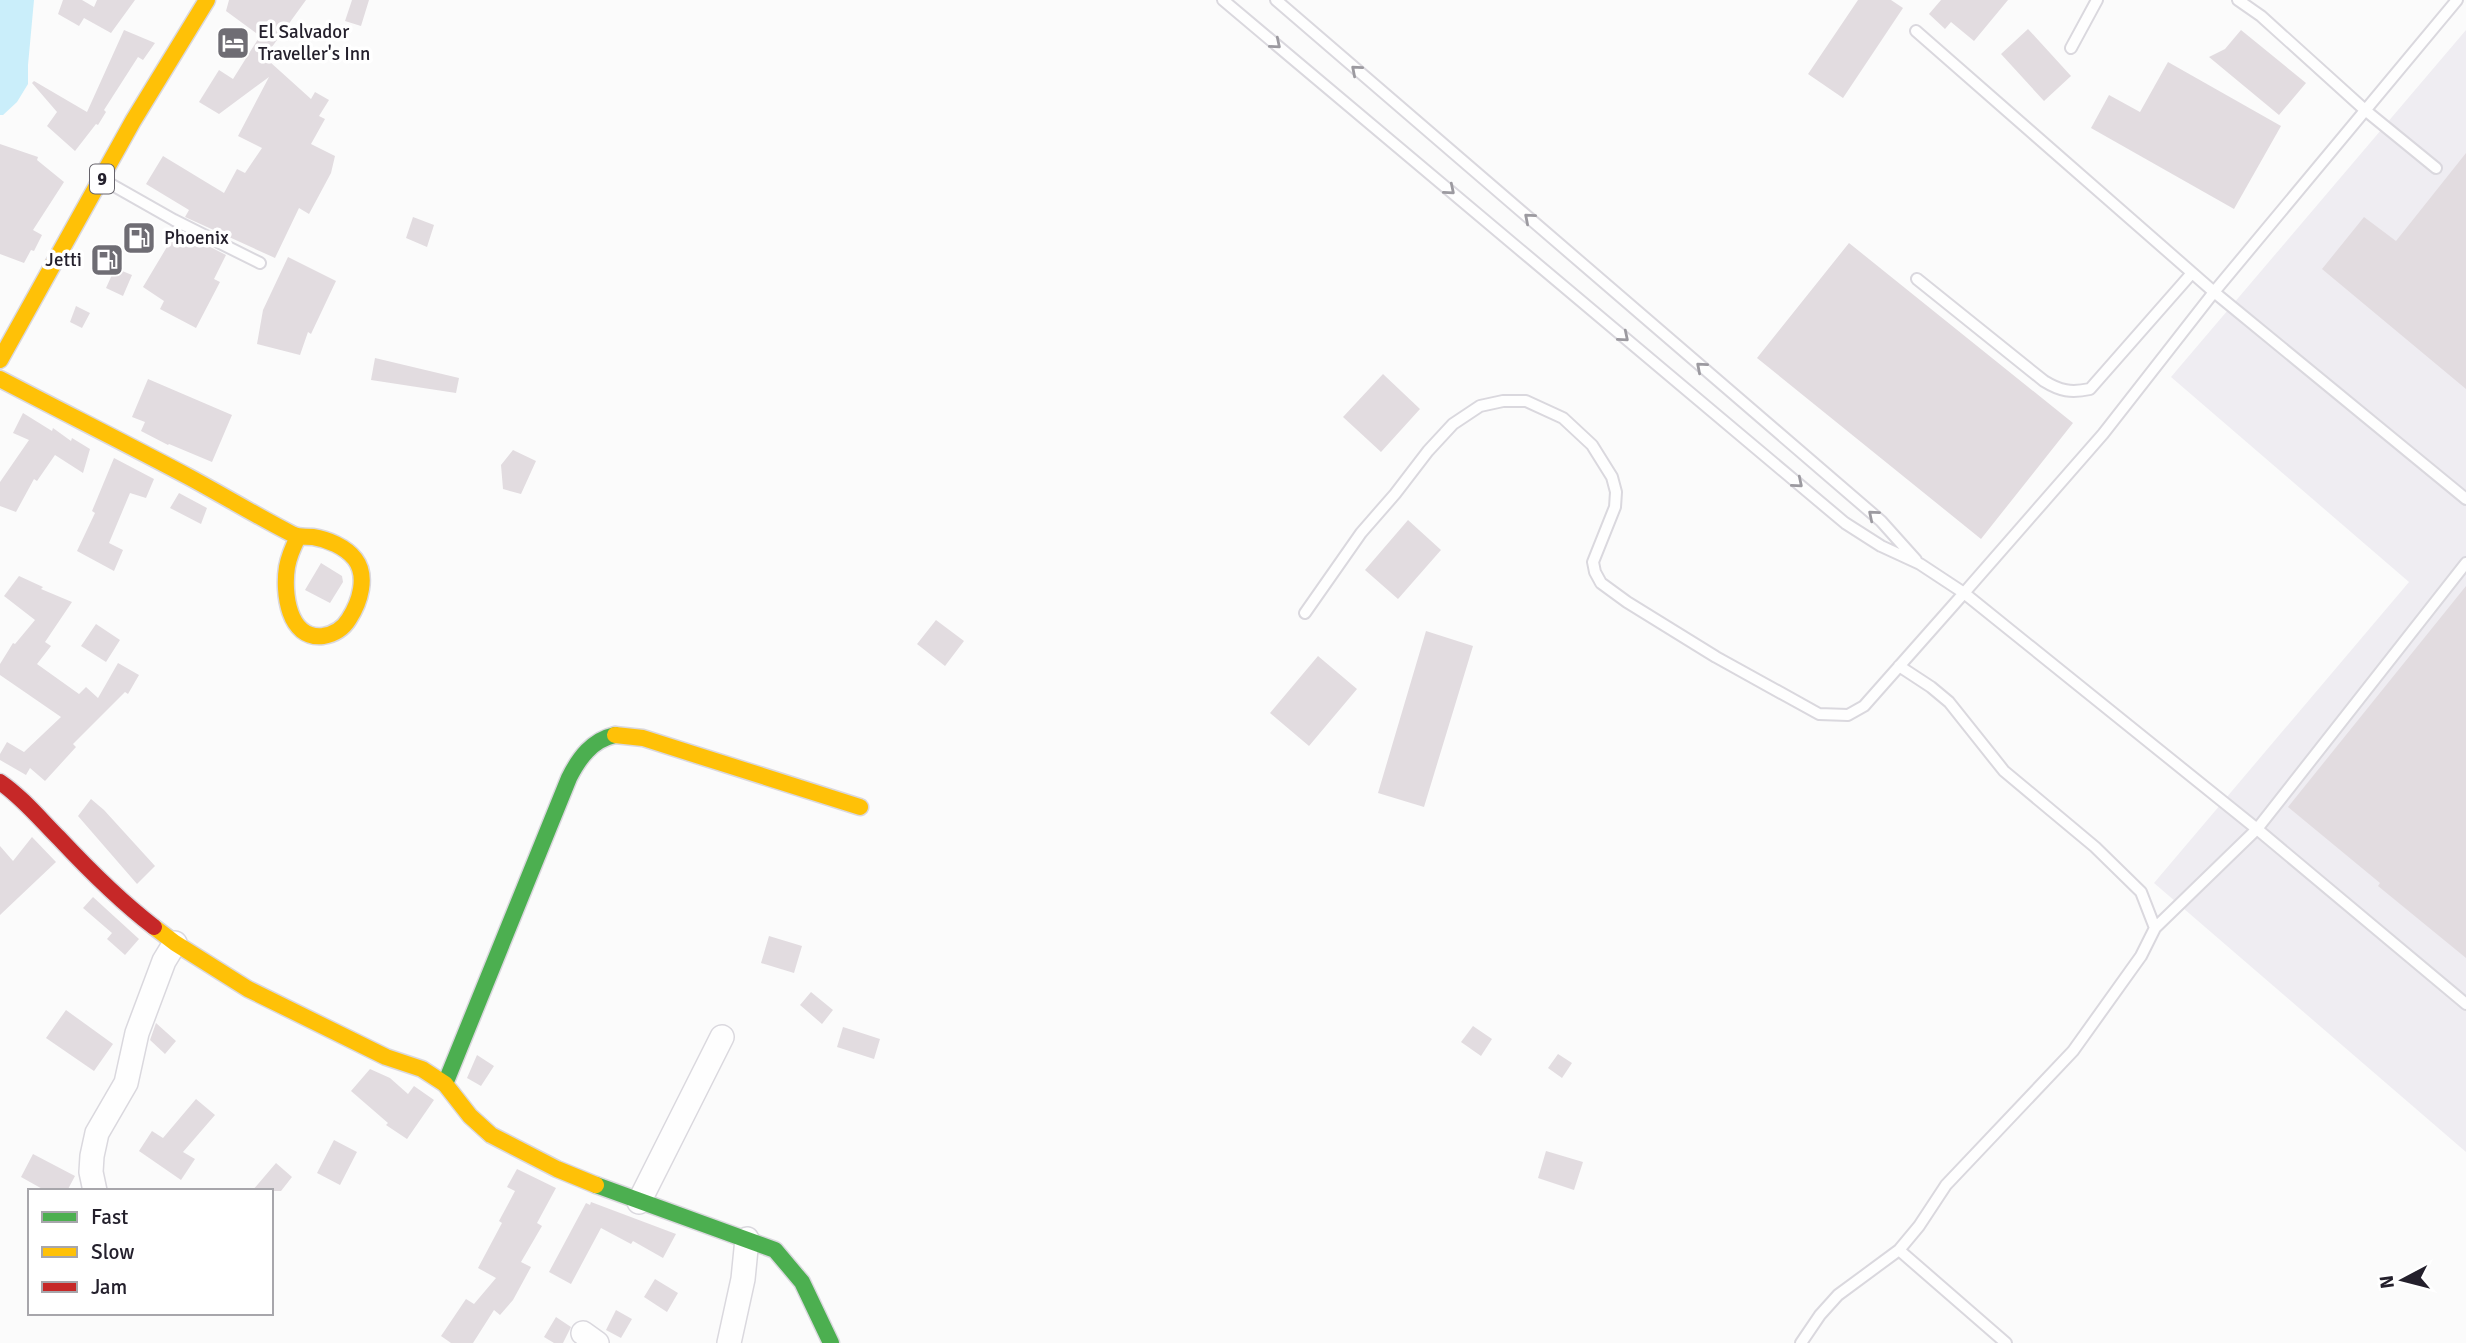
<svg xmlns="http://www.w3.org/2000/svg" width="2466" height="1343" font-family="Signika,sans-serif">
  <rect width="100%" height="100%" fill="#fbfbfb"/>
  <!-- built -->
  <path fill="#efedf2" d="M 2466,30 L 2466,1152 L 2154,883 L 2409,582 L 2171,377 Z"/>
  <!-- water -->
  <path fill="#caeefa" d="M 0,0 L 34,0 L 28,65 L 28,84 L 17,102 L 3,115 L 0,115 Z"/>
  <!-- building -->
  <path fill="#e2dce0" d="M 63,0 L 82,0 L 94,7 L 97,0 L 135,0 L 111,33 L 84,18 L 79,26 L 58,14 Z
    M 229,0 L 306,0 L 269,51 L 275,54 L 270,62 L 311,99 L 315,92 L 329,100 L 319,116 L 325,119 L 311,144 L 335,156 L 331,173 L 309,214 L 299,208 L 275,258 L 185,217 L 189,210 L 146,184 L 163,156 L 224,193 L 237,169 L 245,173 L 262,148 L 238,136 L 269,77 L 219,114 L 199,102 L 219,70 L 233,79 L 260,36 L 226,11 Z
    M 352,0 L 369,0 L 361,26 L 345,21 Z
    M 1858,0 L 1891,0 L 1903,8 L 1843,98 L 1808,74 Z
    M 1941,0 L 2008,0 L 1974,41 L 1951,22 L 1945,29 L 1929,14 Z
    M 2028,29 L 2071,76 L 2044,101 L 2001,54 Z
    M 124,30 L 155,43 L 143,60 L 138,57 L 104,110 L 106,112 L 98,125 L 96,124 L 75,151 L 47,126 L 57,112 L 32,83 L 34,81 L 87,112 Z
    M 2241,30 L 2306,83 L 2279,115 L 2209,57 L 2225,49 Z
    M 2168,62 L 2281,126 L 2234,209 L 2091,128 L 2109,95 L 2140,112 Z
    M 0,144 L 38,157 L 37,160 L 64,182 L 33,230 L 42,235 L 34,251 L 31,250 L 24,263 L 0,254 Z
    M 2466,153 L 2466,389 L 2322,269 L 2364,217 L 2396,241 Z
    M 413,217 L 434,225 L 427,247 L 406,238 Z
    M 177,230 L 226,255 L 214,279 L 220,282 L 196,328 L 160,309 L 164,301 L 143,287 Z
    M 1849,243 L 2073,423 L 1981,539 L 1757,358 Z
    M 288,257 L 336,281 L 311,334 L 308,332 L 300,355 L 257,344 L 263,310 Z
    M 115,268 L 132,275 L 123,296 L 106,288 Z
    M 76,306 L 90,313 L 82,328 L 70,322 Z
    M 375,358 L 459,378 L 456,393 L 371,380 Z
    M 1383,374 L 1420,409 L 1381,452 L 1343,417 Z
    M 148,379 L 232,415 L 212,462 L 169,444 L 168,445 L 141,431 L 145,422 L 132,417 Z
    M 23,413 L 52,431 L 53,428 L 71,441 L 72,438 L 90,449 L 83,473 L 55,455 L 37,481 L 34,479 L 16,512 L 0,506 L 0,482 L 29,440 L 13,433 Z
    M 513,450 L 536,461 L 521,494 L 503,489 L 501,465 Z
    M 114,458 L 154,479 L 146,498 L 130,493 L 109,543 L 123,550 L 114,571 L 77,551 L 95,513 L 92,511 Z
    M 179,493 L 207,508 L 201,524 L 170,508 Z
    M 1408,520 L 1441,550 L 1398,599 L 1365,570 Z
    M 321,563 L 342,576 L 343,582 L 330,603 L 305,590 Z
    M 19,576 L 43,587 L 41,589 L 72,602 L 45,642 L 51,646 L 37,664 L 79,694 L 86,687 L 98,698 L 118,663 L 139,675 L 128,694 L 125,692 L 73,744 L 76,747 L 45,781 L 30,768 L 26,775 L 0,760 L 0,754 L 7,742 L 24,752 L 61,717 L 0,675 L 0,664 L 13,643 L 15,644 L 35,620 L 4,596 Z
    M 2466,586 L 2466,958 L 2378,886 L 2380,883 L 2288,807 Z
    M 936,620 L 964,641 L 945,666 L 917,644 Z
    M 96,624 L 120,640 L 106,662 L 81,646 Z
    M 1426,631 L 1473,646 L 1424,807 L 1378,793 Z
    M 1318,656 L 1357,689 L 1309,746 L 1270,713 Z
    M 91,799 L 104,810 L 155,866 L 137,884 L 78,816 Z
    M 32,837 L 56,862 L 0,915 L 0,846 L 13,861 Z
    M 93,897 L 139,939 L 125,955 L 107,939 L 112,933 L 83,908 Z
    M 769,936 L 802,946 L 794,973 L 761,963 Z
    M 811,992 L 833,1010 L 822,1024 L 800,1005 Z
    M 66,1010 L 113,1044 L 94,1071 L 46,1038 Z
    M 156,1023 L 176,1041 L 165,1054 L 150,1040 Z
    M 1473,1026 L 1492,1039 L 1481,1056 L 1461,1042 Z
    M 843,1027 L 880,1039 L 874,1059 L 837,1047 Z
    M 1558,1054 L 1572,1063 L 1562,1078 L 1548,1068 Z
    M 477,1055 L 494,1066 L 481,1086 L 467,1078 Z
    M 370,1069 L 390,1078 L 408,1094 L 414,1086 L 434,1100 L 407,1139 L 386,1125 L 388,1123 L 351,1091 Z
    M 196,1099 L 215,1115 L 183,1152 L 195,1159 L 181,1180 L 139,1151 L 152,1131 L 163,1138 Z
    M 334,1140 L 357,1152 L 340,1185 L 317,1173 Z
    M 1546,1151 L 1583,1162 L 1574,1190 L 1538,1178 Z
    M 33,1154 L 75,1176 L 67,1191 L 46,1191 L 21,1177 Z
    M 276,1163 L 292,1177 L 281,1191 L 252,1191 Z
    M 517,1169 L 556,1188 L 537,1223 L 542,1226 L 521,1262 L 531,1267 L 513,1300 L 500,1315 L 494,1310 L 473,1343 L 451,1343 L 441,1336 L 466,1299 L 474,1304 L 496,1278 L 478,1268 L 502,1223 L 499,1221 L 515,1191 L 507,1187 Z
    M 591,1202 L 676,1234 L 663,1258 L 633,1241 L 631,1244 L 601,1228 L 571,1284 L 549,1272 L 586,1203 L 590,1205 Z
    M 655,1279 L 678,1293 L 667,1312 L 644,1297 Z
    M 616,1310 L 632,1319 L 621,1338 L 606,1330 Z
    M 556,1317 L 571,1327 L 563,1343 L 554,1343 L 544,1337 Z"/>
  <g fill="none" stroke-linecap="round" stroke-linejoin="round">
    <defs>
      <path id="lane" d="M 1223,0 L 1845,523 L 1881,546 L 1920,564 L 1964,593 L 2103,434 L 2214,292 L 2457,0
        M 1276,0 L 1881,521 L 1916,560
        M 2238,0 L 2261,16 L 2365,110 L 2436,168
        M 1916,31 L 2214,292 L 2466,499
        M 2071,48 L 2097,0
        M 107,182 L 174,220 L 260,263
        M 1917,279 L 2044,381 C 2060,391 2071,393 2090,389 L 2192,273
        M 1305,613 L 1361,533 L 1395,494 L 1428,451 L 1453,424 L 1480,406 L 1503,401 L 1526,401 L 1563,418 L 1592,445 L 1612,477 L 1616,492 L 1615,507 L 1593,562 L 1595,572 L 1601,583 L 1627,602 L 1716,657 L 1819,714 L 1848,715 L 1864,706 L 1964,593 L 2257,829 L 2466,1004
        M 2155,928 L 2257,829 L 2466,563
        M 1899,1250 L 2006,1343
        M 1801,1343 L 1820,1315 L 1838,1295 L 1899,1250 L 1919,1226 L 1946,1185 L 2073,1051 L 2141,956 L 2155,928 L 2141,892 L 2095,847 L 2004,771 L 1949,702 L 1931,687 L 1899,666"/>
      <path id="street" d="M 95,1191 L 91,1172 L 92,1156 L 97,1133 L 126,1083 L 137,1033 L 164,961 L 175,943
        M 639,1202 L 722,1037
        M 583,1333 L 597,1343
        M 729,1343 L 743,1279 L 747,1239"/>
      <path id="fast" d="M 445,1084 L 569,778 C 579,758 592,740 615,735
        M 596,1185 L 775,1250 L 802,1282 L 831,1343"/>
      <path id="slow" d="M 0,360 L 133,121 L 207,0
        M 0,379 C 63,412 127,444 189,477 C 224,496 257,516 292,534 C 299,538 305,536 313,537 C 327,539 346,547 355,559 C 368,576 360,602 349,619 C 343,629 335,634 323,636 C 288,640 283,592 287,567 C 289,556 293,547 298,537
        M 615,735 L 643,738 L 860,807
        M 154,927 L 175,943 L 248,989 L 386,1057 L 422,1069 L 445,1084 L 470,1116 L 491,1135 L 557,1169 L 596,1185"/>
      <path id="jam" d="M 0,782 C 22,797 40,819 59,838 C 88,869 120,901 154,927"/>
    </defs>
    <!-- lane casing -->
    <use href="#lane" stroke="#dad8de" stroke-width="14"/>
    <!-- street casing -->
    <use href="#street" stroke="#dad8de" stroke-width="26"/>
    <!-- fast casing -->
    <use href="#fast" stroke="#dad8de" stroke-width="19"/>
    <!-- slow casing -->
    <use href="#slow" stroke="#dad8de" stroke-width="19"/>
    <!-- jam casing -->
    <use href="#jam" stroke="#dad8de" stroke-width="19"/>
    <!-- lane -->
    <use href="#lane" stroke="#fefefe" stroke-width="10"/>
    <!-- street -->
    <use href="#street" stroke="#fefefe" stroke-width="23"/>
    <!-- fast -->
    <use href="#fast" stroke="#4caf50" stroke-width="16"/>
    <!-- slow -->
    <use href="#slow" stroke="#ffc107" stroke-width="16"/>
    <!-- jam -->
    <use href="#jam" stroke="#c62828" stroke-width="16"/>
  </g>
  <!-- one-way arrows -->
  <defs><path id="oneway-chevron" d="M-2-3.5L2.5 0L-2 3.5" fill="none" stroke-width="1.6" stroke-linecap="round" stroke-linejoin="round" transform="scale(1.75)"/></defs>
  <g stroke="#9c9aa0">
    <use href="#oneway-chevron" transform="translate(1276 44) rotate(40)"/>
    <use href="#oneway-chevron" transform="translate(1356 70) rotate(-139)"/>
    <use href="#oneway-chevron" transform="translate(1450 190) rotate(40)"/>
    <use href="#oneway-chevron" transform="translate(1529 218) rotate(-139)"/>
    <use href="#oneway-chevron" transform="translate(1624 337) rotate(40)"/>
    <use href="#oneway-chevron" transform="translate(1701 367) rotate(-139)"/>
    <use href="#oneway-chevron" transform="translate(1798 483) rotate(40)"/>
    <use href="#oneway-chevron" transform="translate(1873 515) rotate(-140)"/>
  </g>
  <!-- icons -->
  <defs>
    <symbol id="hotel-square" viewBox="-11 -11 22 22"><rect x="-9" y="-9" width="18" height="18" rx="4" fill="#6f6d74" stroke="#fff"/><path d="M-6-4.5h1.5V1H6V5H4.5V3h-9V5H-6ZM-4 0a1.8 1.8 0 1 1 3.6 0ZM.5 0V-2.5h3Q6-2.5 6 0Z" fill="#fff"/></symbol>
    <symbol id="fuel-square" viewBox="-11 -11 22 22"><rect x="-9" y="-9" width="18" height="18" rx="4" fill="#6f6d74" stroke="#fff"/><path d="M-5.5-6h7V0h2V4h1.3V-2.5L3-4.5l.8-.8L6-3V5H2.5V1h-1V6h-7ZM-4.2-4.7v3.2H.2V-4.7Z" fill="#fff"/></symbol>
  </defs>
  <g fill-rule="evenodd">
    <use href="#hotel-square" x="214" y="24" width="38" height="38"/>
    <use href="#fuel-square" x="120" y="219" width="38" height="38"/>
    <use href="#fuel-square" x="88" y="241" width="38" height="38"/>
  </g>
  <g text-anchor="middle" dominant-baseline="central" stroke-width="7" stroke-linejoin="round" paint-order="stroke">
    <!-- shield labels -->
    <rect fill="#fff" stroke="#66636b" stroke-width="2" x="90" y="164.5" width="24" height="29" rx="5"/>
    <g font-size="18" font-weight="bold" fill="#24202c">
      <text x="102" y="179">9</text>
    </g>
    <!-- poi labels -->
    <g font-size="19" fill="#24202c" stroke="#fff" text-anchor="start">
      <text x="258" y="32">El Salvador<tspan x="258" dy="22">Traveller's Inn</tspan></text>
      <text x="164" y="238">Phoenix</text>
      <text x="82" y="260" text-anchor="end">Jetti</text>
    </g>
  </g>
  <!-- legend -->
  <rect x="28" y="1189" width="245" height="126" fill="#ffffff" stroke="#a7a6ab" stroke-width="2"/>
  <rect x="42" y="1212" width="35" height="10" fill="#4caf50" stroke="#a7a6ab" stroke-width="2"/>
  <text x="91" y="1224" font-size="21" fill="#24202c">Fast</text>
  <rect x="42" y="1247" width="35" height="10" fill="#ffc107" stroke="#a7a6ab" stroke-width="2"/>
  <text x="91" y="1259" font-size="21" fill="#24202c">Slow</text>
  <rect x="42" y="1282" width="35" height="10" fill="#c62828" stroke="#a7a6ab" stroke-width="2"/>
  <text x="91" y="1294" font-size="21" fill="#24202c">Jam</text>
  <!-- north arrow -->
  <g transform="translate(2403 1280) rotate(263)" stroke="#ffffff" stroke-width="5" paint-order="stroke">
  <path d="M0-5L12 26L0 18L-12 26Z" fill="#24202c"/>
  <text y="-10" font-size="19" font-weight="bold" text-anchor="middle" fill="#24202c">N</text>
  </g>
</svg>
